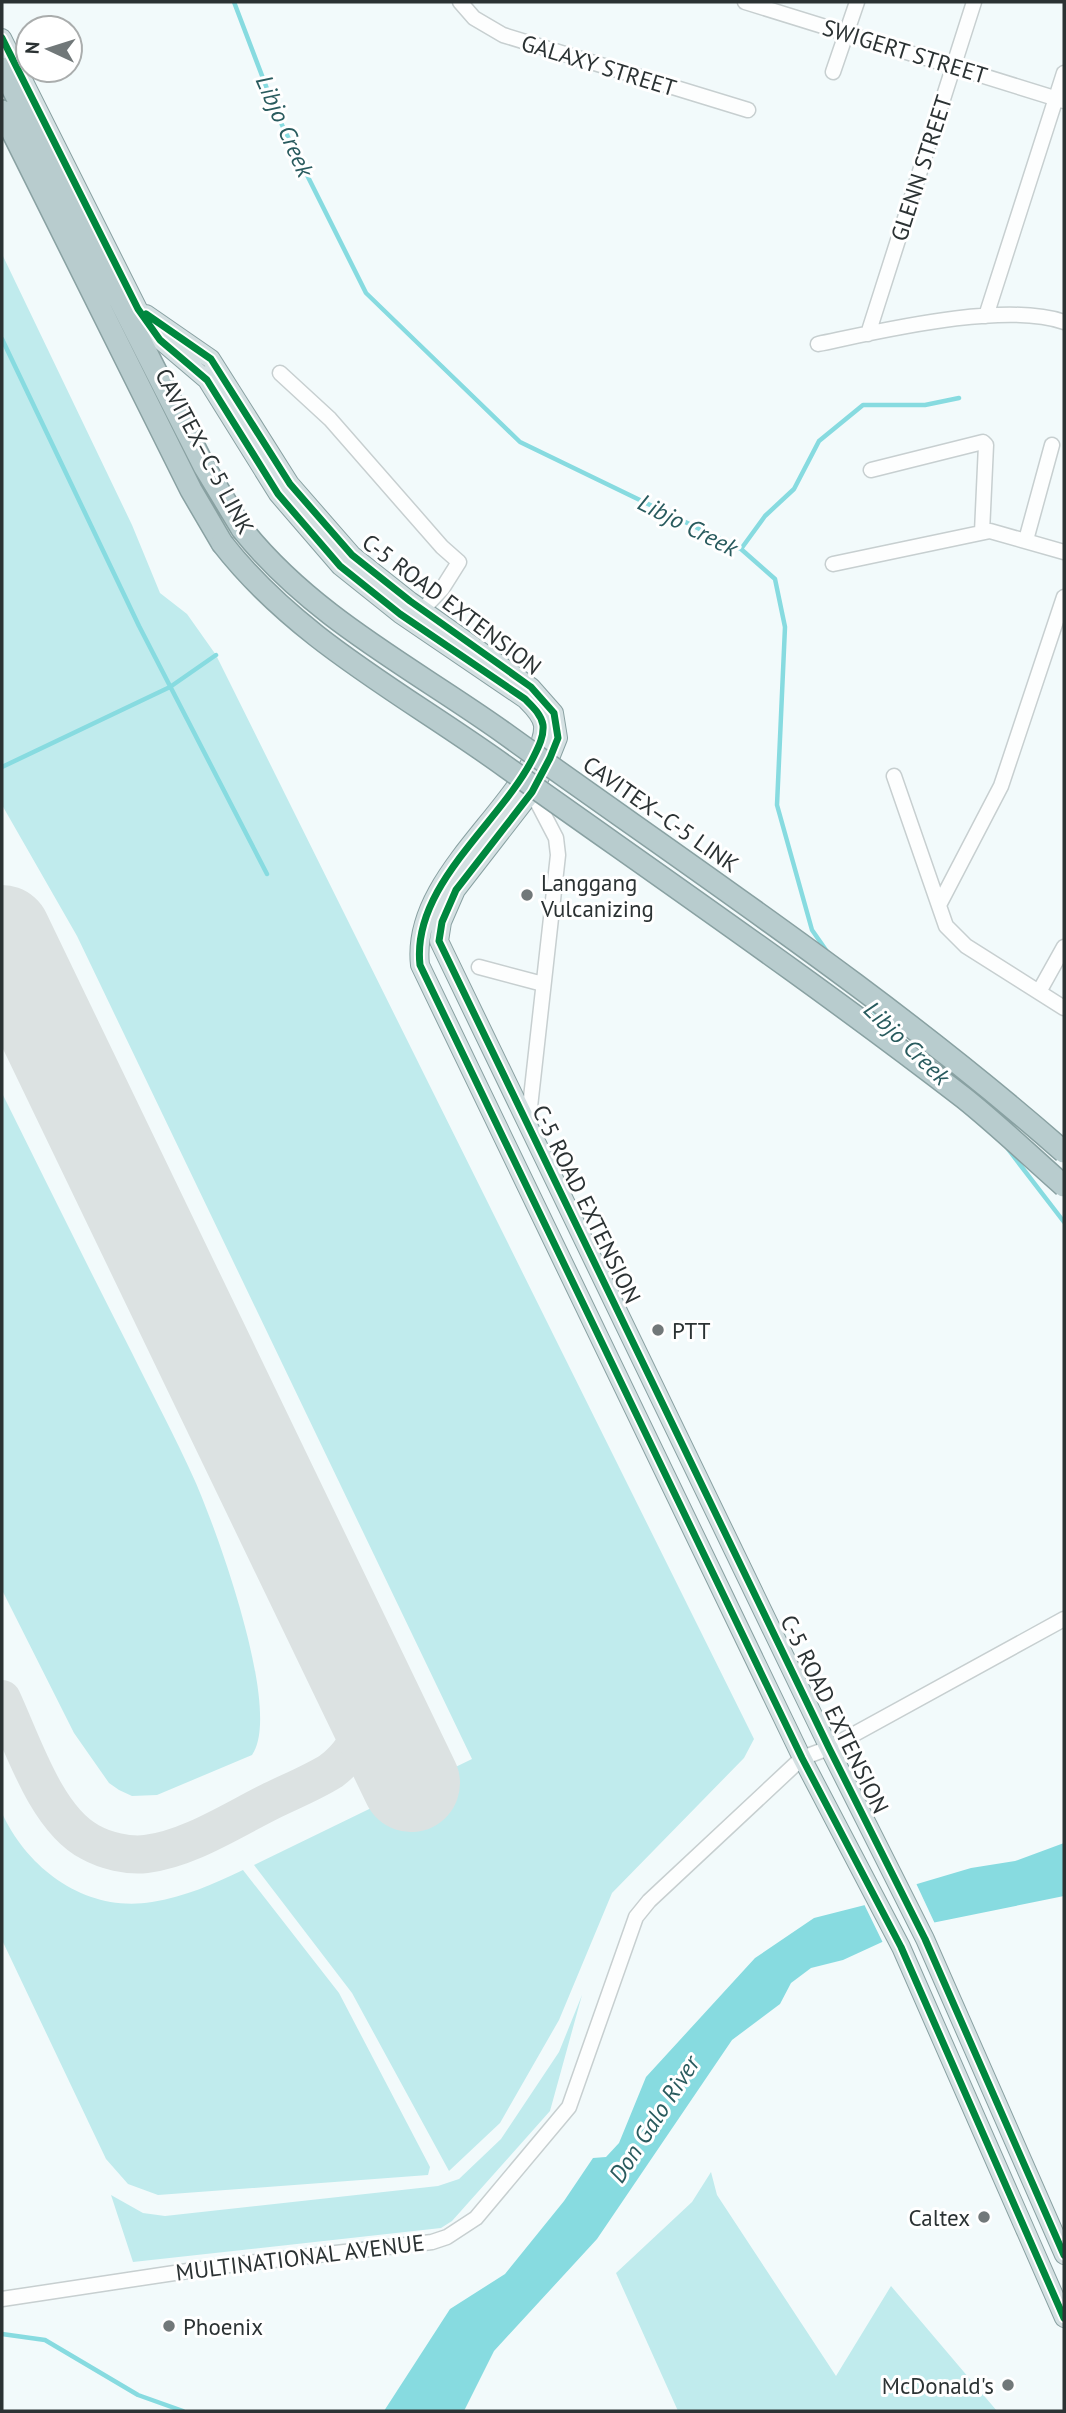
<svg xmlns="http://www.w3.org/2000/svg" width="1066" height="2413" font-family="'PT Sans',sans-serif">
  <rect width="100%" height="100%" fill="#f2fafb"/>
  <!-- green -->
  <path fill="#c0ebed" d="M 2,254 L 132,525 L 160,593 L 187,614 L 216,655 L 754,1739 L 744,1758 L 612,1893 L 559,2020 L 500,2123 L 449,2171 L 352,1993 L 254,1865 L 472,1759 L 77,936 L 2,805 Z
    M 2,1093 C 45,1180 88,1267 132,1353 C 153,1396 176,1438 195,1481 C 217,1531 283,1711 252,1755 L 157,1795 L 132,1796 L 119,1790 L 109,1783 L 74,1733 L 2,1590 Z
    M 2,1813 C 28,1870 87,1913 152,1902 C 185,1897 213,1884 243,1870 L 339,1993 L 430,2167 L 428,2175 L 158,2195 L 128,2184 L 106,2159 L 2,1940 Z
    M 582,1995 L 550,2111 L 452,2221 L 441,2228 L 133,2262 L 111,2195 L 143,2213 L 165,2216 L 438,2186 L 459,2179 L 501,2139 L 559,2052 Z
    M 711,2172 L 717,2195 L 836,2376 L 891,2286 L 997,2411 L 678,2411 L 616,2273 L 692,2202 Z"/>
  <!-- water -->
  <path fill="#87dbe0" d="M 1064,1843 L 1064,1896 L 917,1926 L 843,1960 L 811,1968 L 791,1983 L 780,2004 L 732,2040 L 597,2239 L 494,2351 L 464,2411 L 384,2411 L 450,2309 L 505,2274 L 564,2201 L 593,2158 L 606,2157 L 619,2143 L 646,2077 L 755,1958 L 814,1918 L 865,1905 L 917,1884 L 971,1868 L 1015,1861 Z"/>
  <!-- pier -->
  <path fill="#f2fafb" d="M 915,1881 L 936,1926 L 918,1929 L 884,1945 L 863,1902 Z"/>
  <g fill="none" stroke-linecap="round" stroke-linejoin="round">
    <!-- stream -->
    <path stroke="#87dbe0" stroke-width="4.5" d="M 234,2 L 277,115 L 366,293 L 520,442 L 741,549 L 775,579 L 785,627 L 777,805 L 812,930 L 828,953
      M 2,339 L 139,626 L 267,874
      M 741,549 L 765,516 L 794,489 L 819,441 L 863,405 L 925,405 L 959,398
      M 2,767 L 170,687 L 216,655
      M 874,1011 L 906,1042
      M 1008,1149 L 1064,1222
      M 2,2334 L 45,2340 L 138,2395 L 183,2411"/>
    <!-- taxiway -->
    <path stroke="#dce2e2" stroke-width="38" d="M 2,1699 C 22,1742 46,1819 90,1842 C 106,1851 128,1856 146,1854 C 188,1849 231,1821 269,1802 C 289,1792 312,1783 331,1771 C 339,1765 347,1757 353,1748 C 370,1721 360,1689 352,1660"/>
    <!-- runway -->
    <path stroke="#dce2e2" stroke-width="98" d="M 2,934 L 411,1783"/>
    <defs>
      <path id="minor" d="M 460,2 L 474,18 L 503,35 L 748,110
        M 745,2 L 1064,101
        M 833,72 L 857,2
        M 986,316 L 1064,73
        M 868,334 L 974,2
        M 818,344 C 881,331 1004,301 1064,322
        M 280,373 L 330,419 L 442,547 L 459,562 L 442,589 L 422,610
        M 871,470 L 983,442 L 986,445 L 982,532
        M 1026,540 L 1052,445
        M 833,564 L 990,531 L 1064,552
        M 894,776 L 946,926 L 966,946 L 1064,1008
        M 939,905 L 1001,786 L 1064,597
        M 479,967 L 543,984
        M 1040,990 L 1064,947
        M 528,1125 L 558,855 L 556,838 L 532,792
        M 2,2299 L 221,2266 L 432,2242 L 447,2237 L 476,2218 L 569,2107 L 636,1917 L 649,1901 L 802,1758 L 829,1748 L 1064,1619"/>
      <path id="major" d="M 2,38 L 138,309 L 160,340 L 207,380 L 278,494 L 340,566 L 400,614 L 525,699 C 532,706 541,714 543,725 C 544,736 539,746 534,756 C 502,822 411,885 420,965 L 802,1758 L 901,1947 L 1064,2318
        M 146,314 L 211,359 L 290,484 L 352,555 L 410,601 L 531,687 L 554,713 L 558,738 L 550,758 L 532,792 L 456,890 L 442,922 L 439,941 L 829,1748 L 925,1939 L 1064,2255"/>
      <path id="highway" d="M 2,68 L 204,466 L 242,529
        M 2,111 L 191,490 L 222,543"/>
    </defs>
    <!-- minor casing -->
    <use href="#minor" stroke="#c7cfd0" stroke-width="17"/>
    <!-- major casing -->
    <use href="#major" stroke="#89a1a2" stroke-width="20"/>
    <!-- highway casing -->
    <use href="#highway" stroke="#89a1a2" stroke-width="24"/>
    <!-- minor -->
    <use href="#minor" stroke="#fdfefe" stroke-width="14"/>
    <!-- major -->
    <use href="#major" stroke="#d4e0e2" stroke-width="18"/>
    <!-- highway -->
    <use href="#highway" stroke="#b8ccce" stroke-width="21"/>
    <defs>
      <path id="highway-bridge" d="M 242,529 C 311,616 411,667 500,730 C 690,867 888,997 1064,1152
        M 222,543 C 297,640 408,696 506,767 C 659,876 815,983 964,1098 C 999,1126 1031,1157 1064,1186"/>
    </defs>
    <!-- highway-bridge casing -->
    <use href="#highway-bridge" stroke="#89a1a2" stroke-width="24" stroke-linecap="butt"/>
    <!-- highway-bridge -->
    <use href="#highway-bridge" stroke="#b8ccce" stroke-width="21"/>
    <defs>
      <path id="cycleway" d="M 2,38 L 138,309 L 160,340 L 207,380 L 278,494 L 340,566 L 400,614 L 525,699 C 532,706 541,714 543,725 C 544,736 539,746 534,756 C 502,822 411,885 420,965 L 802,1758 L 901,1947 L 1064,2318
        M 146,314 L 211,359 L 290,484 L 352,555 L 410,601 L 531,687 L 554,713 L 558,738 L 550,758 L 532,792 L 456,890 L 442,922 L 439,941 L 829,1748 L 925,1939 L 1064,2255"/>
    </defs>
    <!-- cycleway casing -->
    <use href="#cycleway" stroke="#fff" stroke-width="11"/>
    <!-- cycleway -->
    <use href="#cycleway" stroke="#00873e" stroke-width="7"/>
  </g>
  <!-- markers -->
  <g fill="#717879" stroke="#fff" stroke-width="2.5">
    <circle cx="527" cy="895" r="7"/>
    <circle cx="658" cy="1330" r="7"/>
    <circle cx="984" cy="2217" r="7"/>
    <circle cx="169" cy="2326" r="7"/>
    <circle cx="1008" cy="2385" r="7"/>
  </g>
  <g text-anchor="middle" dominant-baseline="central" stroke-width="6" stroke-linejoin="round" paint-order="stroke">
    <!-- street labels -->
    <g font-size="23" fill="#2b3233" stroke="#fff">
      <text transform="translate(905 51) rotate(17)">SWIGERT STREET</text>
      <text transform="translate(599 65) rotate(17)">GALAXY STREET</text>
      <text transform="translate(921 168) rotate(-72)">GLENN STREET</text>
      <text transform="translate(205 451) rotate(62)">CAVITEX–C-5 LINK</text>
      <text transform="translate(452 604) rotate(37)">C-5 ROAD EXTENSION</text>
      <text transform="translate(661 814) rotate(35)">CAVITEX–C-5 LINK</text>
      <text transform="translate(587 1204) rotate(64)">C-5 ROAD EXTENSION</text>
      <text transform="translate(835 1714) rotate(64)">C-5 ROAD EXTENSION</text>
      <text transform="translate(300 2257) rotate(-7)">MULTINATIONAL AVENUE</text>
    </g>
    <!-- poi labels -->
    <g font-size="23" fill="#2b3233" stroke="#fff" text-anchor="start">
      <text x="541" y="882">Langgang<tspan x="541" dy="26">Vulcanizing</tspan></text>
      <text x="672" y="1330">PTT</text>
      <text x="970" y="2217" text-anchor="end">Caltex</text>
      <text x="183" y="2326">Phoenix</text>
      <text x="994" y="2385" text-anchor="end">McDonald's</text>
    </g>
    <!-- water labels -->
    <g font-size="24" font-style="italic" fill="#295b5e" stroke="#fff">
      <text transform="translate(285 126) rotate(66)">Libjo Creek</text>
      <text transform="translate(688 525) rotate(27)">Libjo Creek</text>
      <text transform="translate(907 1043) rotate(44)">Libjo Creek</text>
      <text transform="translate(654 2119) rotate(-57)">Don Galo River</text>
    </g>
  </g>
  <!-- border -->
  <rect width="1066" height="2413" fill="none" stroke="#2b3233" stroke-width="7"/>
  <!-- north arrow -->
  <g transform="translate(49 49) rotate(274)"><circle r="33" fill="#ffffff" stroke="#aaadad" stroke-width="2"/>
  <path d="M0-5L12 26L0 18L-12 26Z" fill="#717879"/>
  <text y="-10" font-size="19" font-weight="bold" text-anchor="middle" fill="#2b3233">N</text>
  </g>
</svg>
